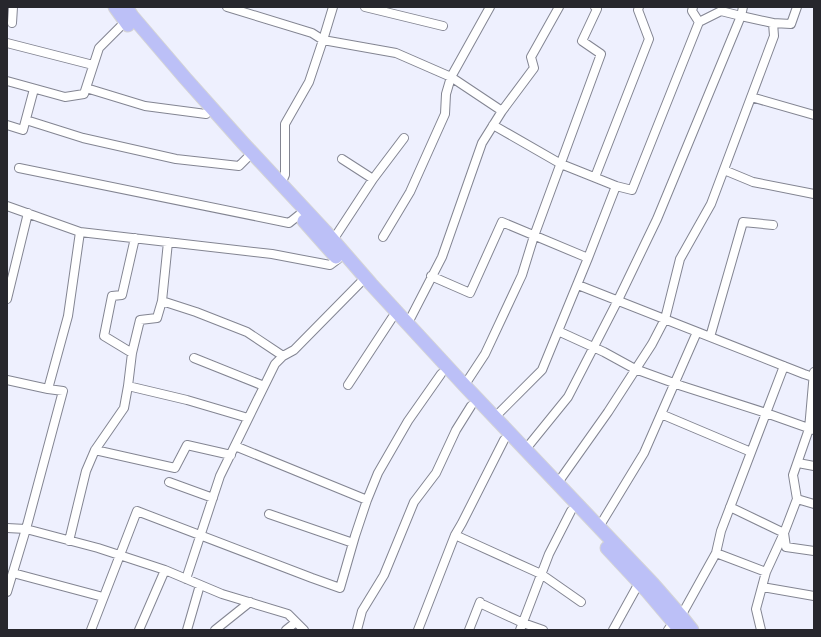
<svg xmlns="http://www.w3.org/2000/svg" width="821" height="637" font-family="Spectral,serif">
  <rect width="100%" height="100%" fill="#eef0fe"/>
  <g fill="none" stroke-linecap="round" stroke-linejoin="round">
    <defs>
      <path id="minor" d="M 227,7 L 312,33 L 323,40 L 396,53 L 451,77 L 502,111
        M 365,7 L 443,26
        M 12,23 L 13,7
        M 773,23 L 791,24 L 797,7
        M 7,43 L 93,65
        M 7,81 L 65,97 L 84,94 L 99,48 L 125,22
        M 86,88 L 145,106 L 206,114
        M 751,97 L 814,115
        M 26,120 L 83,138 L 176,159 L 239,166 L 247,158
        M 7,125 L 23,130 L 34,89
        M 493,125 L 561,164 L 616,186
        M 342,159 L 373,179
        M 19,168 L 289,223 L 299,215
        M 724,170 L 753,182 L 814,194
        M 595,177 L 649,39 L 638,10 L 639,7
        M 281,184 L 285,175 L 285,124 L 309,82 L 323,40 L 333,7
        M 7,206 L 80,232 L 272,254 L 330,265 L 338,259
        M 383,237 L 410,192 L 445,114 L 446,94 L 451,77 L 490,7
        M 333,240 L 373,179 L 404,138
        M 168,242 L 162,301 L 196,312 L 247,332 L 283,356
        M 431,276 L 470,293 L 502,222 L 588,258
        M 578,285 L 804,374 L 813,377
        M 7,299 L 28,213
        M 408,323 L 442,257 L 482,143 L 502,111 L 534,68 L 531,57 L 559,7
        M 558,331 L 604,352 L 635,369 L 682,386 L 766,413 L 814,430
        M 710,337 L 743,222 L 773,225
        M 132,353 L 104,336 L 112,296 L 122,295 L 135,238
        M 194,358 L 264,386
        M 7,380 L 48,389 L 63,391 L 26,529 L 7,592
        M 348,385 L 392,318
        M 128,386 L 187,400 L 248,418
        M 464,386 L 485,354 L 522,275 L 534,236 L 601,54 L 582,41 L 597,9 L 595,7
        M 48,389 L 68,316 L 80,232
        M 661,414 L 751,452
        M 494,418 L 542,370 L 588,258 L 616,186 L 632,190 L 699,22 L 692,11 L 693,7
        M 235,446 L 367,500
        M 95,450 L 175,468 L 187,445 L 231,455
        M 525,450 L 568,397 L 618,300 L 657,219 L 741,16 L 721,11 L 699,22
        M 798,463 L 814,466
        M 169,482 L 213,498
        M 557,484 L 608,412 L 652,344 L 665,319 L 680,259 L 711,204 L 774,36 L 773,23 L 741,16 L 743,7
        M 797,499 L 814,504
        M 730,507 L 784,533 L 786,547 L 814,551
        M 269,514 L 353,543
        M 599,527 L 644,453 L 697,332
        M 7,528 L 26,529 L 98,548 L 165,570 L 222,594 L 288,614 L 304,630
        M 455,535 L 541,574 L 581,602
        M 69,541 L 86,471 L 95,450 L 124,408 L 128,386 L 132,353 L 140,320 L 157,318 L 162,301
        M 716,553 L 766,572
        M 13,573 L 103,597
        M 186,579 L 220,476 L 275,364 L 283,356 L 294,350 L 360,283
        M 762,587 L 814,596
        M 484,605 L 523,623 L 543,630
        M 681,616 L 716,553 L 721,531 L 784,366
        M 91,630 L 137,511 L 312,578 L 340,588 L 355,536 L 367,500 L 378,473 L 408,421 L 441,374
        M 139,630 L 165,570
        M 187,630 L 200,585
        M 215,630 L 250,602
        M 286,630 L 296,622
        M 357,630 L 362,611 L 384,575 L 414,502 L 436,473 L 456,430 L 471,406
        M 418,630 L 455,535 L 462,523 L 504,440
        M 469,630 L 480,602
        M 520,630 L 549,554 L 571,511
        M 613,630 L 639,583
        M 668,630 L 674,622
        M 761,630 L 756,609 L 766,572 L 784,533 L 797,499 L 793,475 L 809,429 L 814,372"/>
      <path id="trunk" d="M 115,7 L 128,25
        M 126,7 L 132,16 L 185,78 L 243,143 L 325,231 L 371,284 L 465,386 L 653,584 L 681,616 L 692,630
        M 304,221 L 336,257
        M 607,548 L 647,591 L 680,630"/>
    </defs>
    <!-- minor casing -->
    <use href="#minor" stroke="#838592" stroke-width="10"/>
    <!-- trunk casing -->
    <use href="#trunk" stroke="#d4d4d5" stroke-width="15"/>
    <!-- minor -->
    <use href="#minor" stroke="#fff" stroke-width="8"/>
    <!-- trunk -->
    <use href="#trunk" stroke="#bcc0f7" stroke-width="13"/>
  </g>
  <!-- border -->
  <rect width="821" height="637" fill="none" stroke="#27272d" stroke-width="16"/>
</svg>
